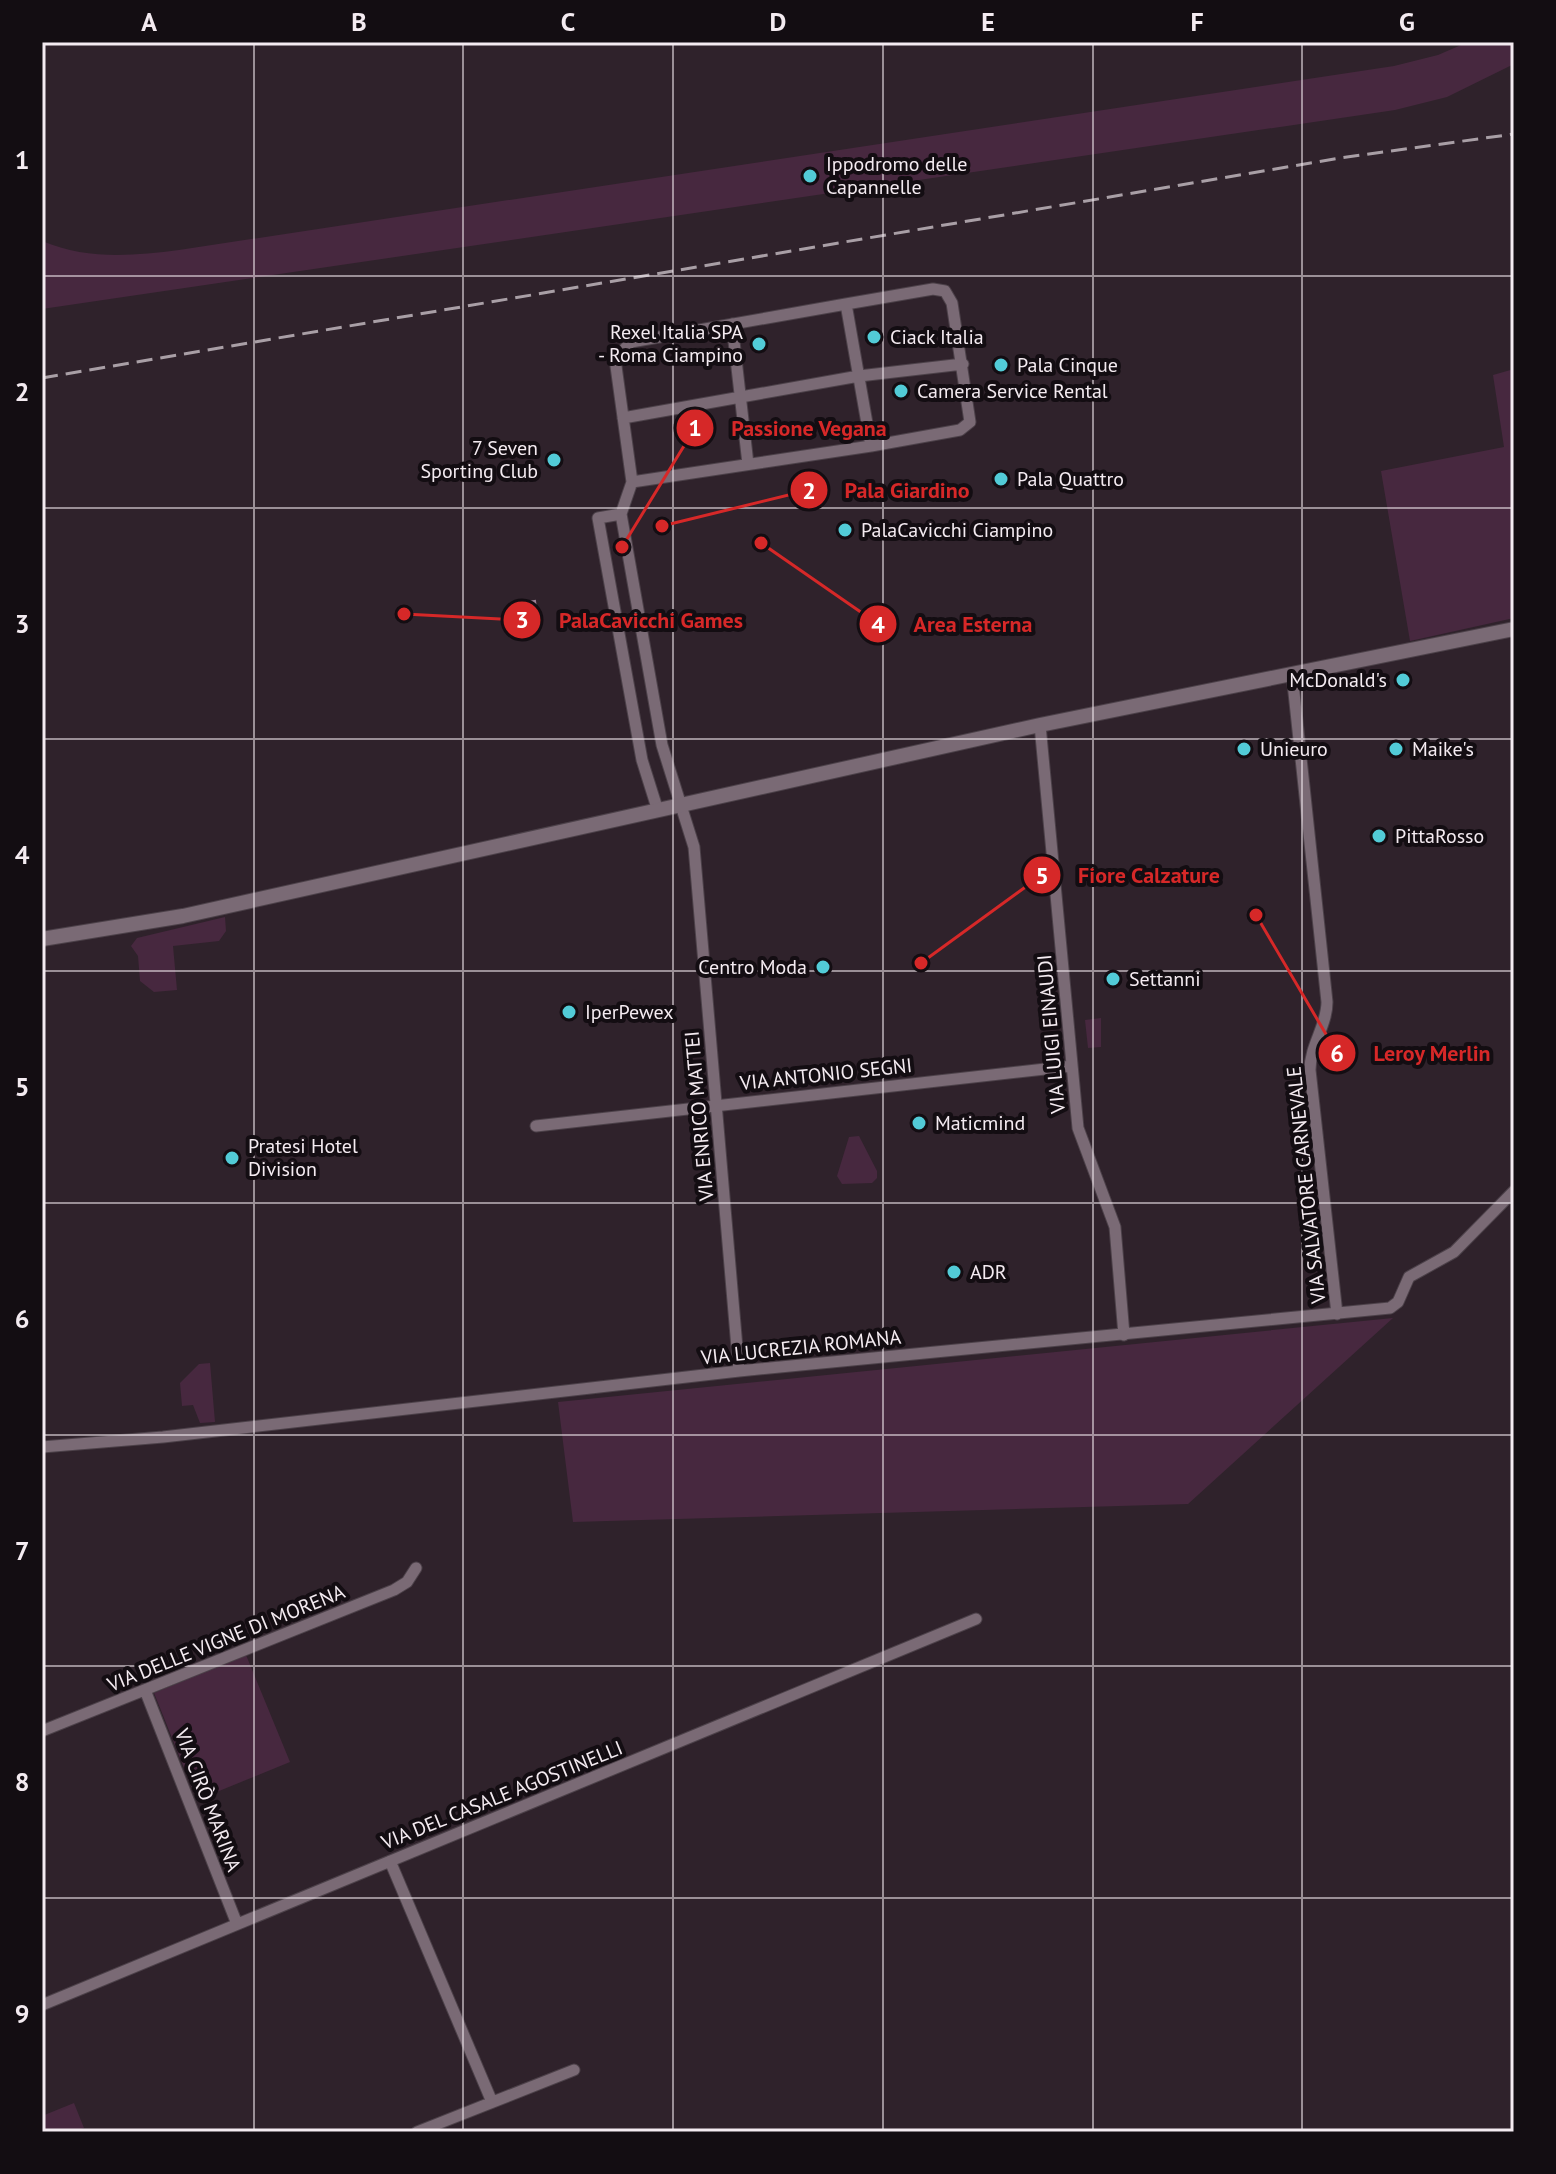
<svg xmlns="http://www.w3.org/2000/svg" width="1556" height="2174" font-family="'PT Sans',sans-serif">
  <rect width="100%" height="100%" fill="#2f222b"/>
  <!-- green -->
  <path fill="#47283f" d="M 1468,42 L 1514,42 L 1514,64 L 1447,97 L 1395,110 L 42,309 L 42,241 C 87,260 132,256 179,250 L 1394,66 L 1438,55 Z
    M 1514,369 L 1514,618 L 1410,641 L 1381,471 L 1504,447 L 1493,375 Z
    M 225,917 L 226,931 L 219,941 L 173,946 L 177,990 L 154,992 L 140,981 L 138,956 L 131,946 L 137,938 Z
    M 1101,1018 L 1101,1047 L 1088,1048 L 1085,1020 Z
    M 859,1136 L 877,1171 L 877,1178 L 872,1183 L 842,1184 L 837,1176 L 849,1137 Z
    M 1393,1318 L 1188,1504 L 573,1522 L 558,1402 Z
    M 210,1363 L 215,1422 L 200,1423 L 193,1405 L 182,1406 L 180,1383 L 199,1364 Z
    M 246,1655 L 290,1762 L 197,1800 L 154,1693 Z
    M 74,2103 L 84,2128 L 73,2132 L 42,2132 L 42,2116 Z"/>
  <!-- water -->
  <path fill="#79536e" stroke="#9e8195" stroke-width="2" d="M 535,601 L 538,623 L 524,625 L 521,603 Z"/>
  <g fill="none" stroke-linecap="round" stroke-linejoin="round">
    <defs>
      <path id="minor" d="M 846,304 L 933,289 L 945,291 L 952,303 L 970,422 L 960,430 L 871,446
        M 732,324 L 748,464
        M 623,418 L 859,376 L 963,364
        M 632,482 L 871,446 L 846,304 L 631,342 L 615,359 L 632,482 L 621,514 L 662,745 L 694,847 L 739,1371
        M 621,514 L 598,518 L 642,760 L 658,811
        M 1292,674 L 1327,1002 C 1327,1026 1310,1045 1310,1070 L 1337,1314
        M 1040,725 L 1078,1128 L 1115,1227 L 1124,1335
        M 536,1126 L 1072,1066
        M 42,1447 L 163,1437 L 739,1371 L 1390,1308 L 1398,1302 L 1409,1277 L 1454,1252 L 1514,1191
        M 145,1690 L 237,1924
        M 42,1731 L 394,1590 L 407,1582 L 416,1568
        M 390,1861 L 492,2102
        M 42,2005 L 976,1619
        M 417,2132 L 574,2070"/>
      <path id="tertiary" d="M 42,939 L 183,916 L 1040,725 L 1514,629"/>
    </defs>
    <!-- minor casing -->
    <use href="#minor" stroke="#4c4149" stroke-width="13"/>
    <!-- tertiary casing -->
    <use href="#tertiary" stroke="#4c4149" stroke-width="16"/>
    <!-- minor -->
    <use href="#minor" stroke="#7a6a75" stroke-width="11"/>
    <!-- tertiary -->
    <use href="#tertiary" stroke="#7a6a75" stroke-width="14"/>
    <!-- rail -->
    <path stroke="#a99fa6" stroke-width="3" stroke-dasharray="16 8" stroke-linecap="butt" d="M 42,378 L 1340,158 L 1514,134"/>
  </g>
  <!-- grid -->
  <path fill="none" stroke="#f4ebf1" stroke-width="2" stroke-opacity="0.55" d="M 254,42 L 254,2132M 463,42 L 463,2132M 673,42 L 673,2132M 883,42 L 883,2132M 1093,42 L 1093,2132M 1302,42 L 1302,2132M 42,276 L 1514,276M 42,508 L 1514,508M 42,739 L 1514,739M 42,971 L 1514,971M 42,1203 L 1514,1203M 42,1435 L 1514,1435M 42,1666 L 1514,1666M 42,1898 L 1514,1898"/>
  <!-- markers -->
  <g fill="#52cbd7" stroke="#130d12" stroke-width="3">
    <circle cx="810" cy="176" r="8"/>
    <circle cx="874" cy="337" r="8"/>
    <circle cx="759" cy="344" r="8"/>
    <circle cx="1001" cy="365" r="8"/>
    <circle cx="901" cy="391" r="8"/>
    <circle cx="554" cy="460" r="8"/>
    <circle cx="1001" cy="479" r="8"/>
    <circle cx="845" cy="530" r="8"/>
    <circle cx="1403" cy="680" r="8"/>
    <circle cx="1244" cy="749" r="8"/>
    <circle cx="1396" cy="749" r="8"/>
    <circle cx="1379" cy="836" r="8"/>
    <circle cx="823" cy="967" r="8"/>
    <circle cx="1113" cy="979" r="8"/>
    <circle cx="569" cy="1012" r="8"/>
    <circle cx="919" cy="1123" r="8"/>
    <circle cx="232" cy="1158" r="8"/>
    <circle cx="954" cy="1272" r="8"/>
  </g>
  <g text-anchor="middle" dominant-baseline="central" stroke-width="8" stroke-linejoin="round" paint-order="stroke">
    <!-- poi labels -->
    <g font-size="20" fill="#f4ebf1" stroke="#130d12" text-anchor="start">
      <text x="826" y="164">Ippodromo delle<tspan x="826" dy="23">Capannelle</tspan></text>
      <text x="743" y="332" text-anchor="end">Rexel Italia SPA<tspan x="743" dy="23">- Roma Ciampino</tspan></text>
      <text x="890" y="337">Ciack Italia</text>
      <text x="1017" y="365">Pala Cinque</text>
      <text x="917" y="391">Camera Service Rental</text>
      <text x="538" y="448" text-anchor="end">7 Seven<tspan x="538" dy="23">Sporting Club</tspan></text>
      <text x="1017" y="479">Pala Quattro</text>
      <text x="861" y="530">PalaCavicchi Ciampino</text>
      <text x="1387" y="680" text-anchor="end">McDonald's</text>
      <text x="1260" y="749">Unieuro</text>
      <text x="1412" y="749">Maike's</text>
      <text x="1395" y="836">PittaRosso</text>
      <text x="807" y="967" text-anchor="end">Centro Moda</text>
      <text x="1129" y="979">Settanni</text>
      <text x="585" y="1012">IperPewex</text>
      <text x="935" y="1123">Maticmind</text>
      <text x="248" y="1146">Pratesi Hotel<tspan x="248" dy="23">Division</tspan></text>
      <text x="970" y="1272">ADR</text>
    </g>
    <!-- street labels -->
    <g font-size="20" fill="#f4ebf1" stroke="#130d12">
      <text transform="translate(1051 1034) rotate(-95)">VIA LUIGI EINAUDI</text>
      <text transform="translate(826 1074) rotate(-6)">VIA ANTONIO SEGNI</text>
      <text transform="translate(699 1116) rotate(-95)">VIA ENRICO MATTEI</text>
      <text transform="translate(1306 1185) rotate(-96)">VIA SALVATORE CARNEVALE</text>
      <text transform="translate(801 1347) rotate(-6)">VIA LUCREZIA ROMANA</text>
      <text transform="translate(226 1638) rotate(-22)">VIA DELLE VIGNE DI MORENA</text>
      <text transform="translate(502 1795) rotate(-22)">VIA DEL CASALE AGOSTINELLI</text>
      <text transform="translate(208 1800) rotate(69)">VIA CIRÒ MARINA</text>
    </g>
  </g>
  <!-- callouts -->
  <path fill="none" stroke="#d62828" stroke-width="3" d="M622 547L695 428M662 526L809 490M404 614L522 620M761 543L878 624M921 963L1042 875M1256 915L1337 1053"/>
  <g fill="#d62828" stroke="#130d12" stroke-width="3">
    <circle cx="622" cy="547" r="8"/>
    <circle cx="662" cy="526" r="8"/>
    <circle cx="404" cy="614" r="8"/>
    <circle cx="761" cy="543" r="8"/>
    <circle cx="921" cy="963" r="8"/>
    <circle cx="1256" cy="915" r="8"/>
    <circle cx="695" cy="428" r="20"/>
    <circle cx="809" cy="490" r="20"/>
    <circle cx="522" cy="620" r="20"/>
    <circle cx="878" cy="624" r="20"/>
    <circle cx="1042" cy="875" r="20"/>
    <circle cx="1337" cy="1053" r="20"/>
  </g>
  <g font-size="24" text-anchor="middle" font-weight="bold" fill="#fff">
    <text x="695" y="436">1</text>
    <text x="809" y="499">2</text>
    <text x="522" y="628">3</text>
    <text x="878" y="633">4</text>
    <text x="1042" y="884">5</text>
    <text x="1337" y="1062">6</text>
  </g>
  <g font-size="22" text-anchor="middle" font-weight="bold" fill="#d62828" stroke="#130d12" stroke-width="8" stroke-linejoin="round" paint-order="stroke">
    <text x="809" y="436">Passione Vegana</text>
    <text x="907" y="498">Pala Giardino</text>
    <text x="651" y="628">PalaCavicchi Games</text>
    <text x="973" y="632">Area Esterna</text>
    <text x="1149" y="883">Fiore Calzature</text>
    <text x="1432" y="1061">Leroy Merlin</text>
  </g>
  <!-- border -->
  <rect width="1556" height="2174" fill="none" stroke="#130d12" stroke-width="88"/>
  <rect x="44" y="44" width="1468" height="2086" fill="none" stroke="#f4ebf1" stroke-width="3"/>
  <g font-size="26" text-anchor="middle" font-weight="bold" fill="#f4ebf1">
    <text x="149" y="31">A</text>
    <text x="359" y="31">B</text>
    <text x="568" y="31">C</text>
    <text x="778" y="31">D</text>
    <text x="988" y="31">E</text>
    <text x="1197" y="31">F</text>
    <text x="1407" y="31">G</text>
    <text x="22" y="169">1</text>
    <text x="22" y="401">2</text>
    <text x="22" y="633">3</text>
    <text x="22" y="864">4</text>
    <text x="22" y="1096">5</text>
    <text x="22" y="1328">6</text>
    <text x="22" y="1560">7</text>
    <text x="22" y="1791">8</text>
    <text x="22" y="2023">9</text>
  </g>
</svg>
